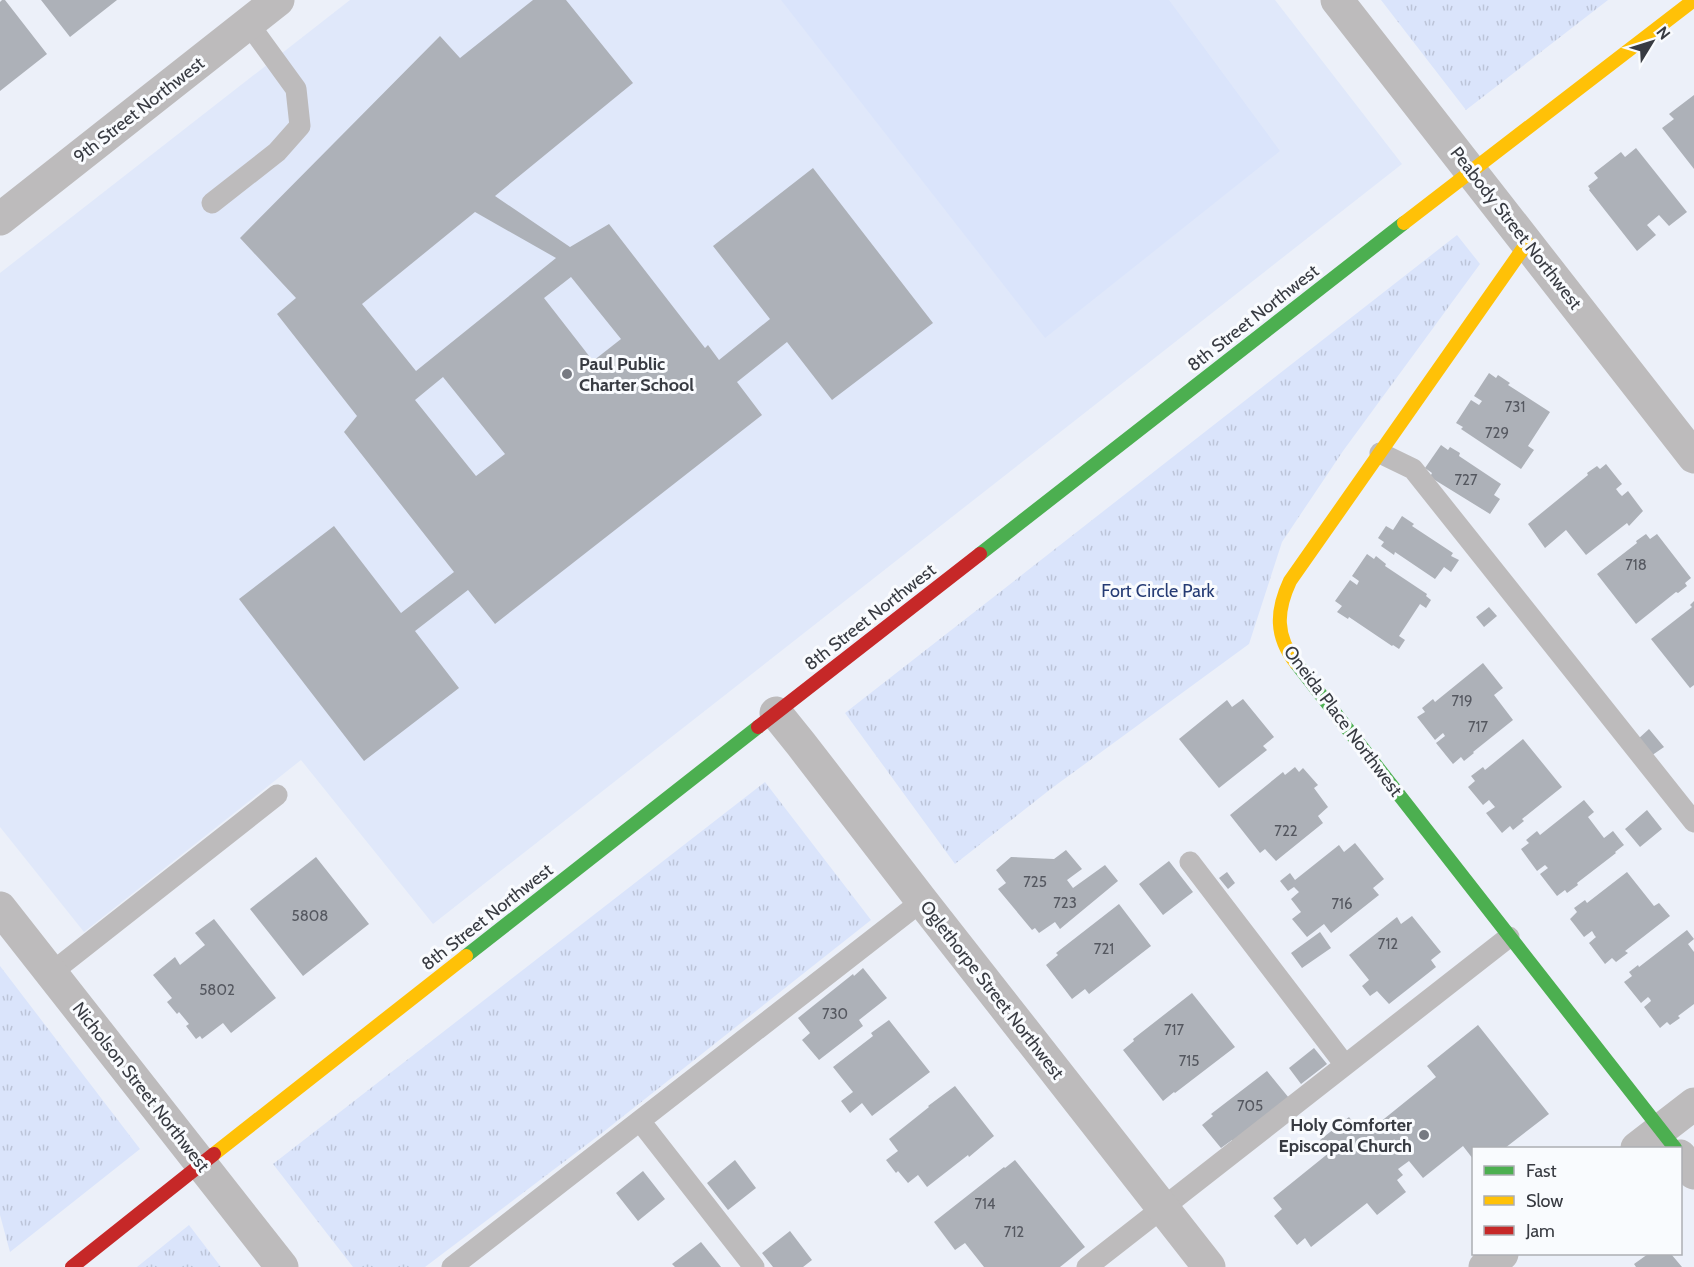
<svg xmlns="http://www.w3.org/2000/svg" width="1694" height="1267" font-family="Cabin,sans-serif">
  <defs>
    <pattern id="park-tufts" width="24" height="20" patternUnits="userSpaceOnUse" patternTransform="scale(1.5)"><rect width="24" height="20" fill="#dae4fb"/><path d="M3 7l-1-3M5 7V3M7 7l1-3M15 17l-1-3M17 17v-4M19 17l1-3" fill="none" stroke="#bcc4d8"/></pattern>
  </defs>
  <rect width="100%" height="100%" fill="#ecf0f9"/>
  <!-- built -->
  <path fill="#e0e8fa" d="M 350,0 L 1275,0 L 1402,164 L 433,924 L 301,760 L 84,932 L 0,827 L 0,273 Z"/>
  <!-- park -->
  <path fill="url(#park-tufts)" d="M 1381,0 L 1608,0 L 1466,110 Z
    M 1457,235 L 1480,264 L 1343,451 L 1282,542 L 1249,644 L 1052,788 L 955,864 L 845,713 Z
    M 765,782 L 871,920 L 602,1133 L 425,1267 L 353,1267 L 273,1164 Z
    M 0,966 L 140,1149 L 10,1252 L 0,1215 Z
    M 189,1225 L 221,1267 L 137,1267 Z"/>
  <!-- garden -->
  <path fill="#dae4fb" d="M 781,0 L 1169,0 L 1280,151 L 1045,338 Z"/>
  <!-- building -->
  <path fill="#adb1b8" fill-rule="evenodd" d="M 2,0 L 5,0 L 47,54 L 0,91 L 0,2 Z
    M 41,0 L 117,0 L 70,37 Z
    M 533,0 L 566,0 L 633,83 L 495,196 L 570,247 L 609,224 L 705,348 L 708,345 L 719,360 L 770,319 L 713,246 L 813,168 L 933,323 L 832,400 L 787,342 L 737,382 L 762,415 L 495,624 L 468,590 L 415,631 L 459,688 L 364,761 L 239,599 L 334,526 L 401,613 L 454,572 L 344,432 L 357,416 L 277,314 L 296,298 L 240,238 L 440,36 L 460,58 ZM 475,212 L 556,258 L 416,371 L 362,304 ZM 571,277 L 621,339 L 593,361 L 544,298 ZM 443,377 L 505,454 L 476,476 L 415,400 Z
    M 1694,95 L 1694,169 L 1662,128 L 1674,119 L 1669,114 Z
    M 1636,148 L 1687,212 L 1669,226 L 1659,215 L 1647,225 L 1656,235 L 1637,251 L 1589,190 L 1590,189 L 1588,186 L 1598,178 L 1594,173 L 1621,152 L 1625,157 Z
    M 1489,373 L 1496,378 L 1498,375 L 1510,383 L 1508,385 L 1550,412 L 1528,446 L 1534,450 L 1521,469 L 1461,429 L 1463,427 L 1456,423 L 1471,400 L 1479,405 L 1482,401 L 1474,396 Z
    M 1441,445 L 1448,450 L 1450,447 L 1460,453 L 1459,456 L 1501,484 L 1494,495 L 1500,499 L 1490,514 L 1430,477 L 1432,473 L 1425,468 Z
    M 1606,464 L 1622,484 L 1616,489 L 1619,493 L 1622,496 L 1628,491 L 1643,511 L 1629,526 L 1627,523 L 1586,555 L 1566,530 L 1545,548 L 1528,524 L 1588,475 L 1587,473 L 1597,466 L 1600,469 Z
    M 1402,516 L 1414,524 L 1412,526 L 1453,553 L 1451,556 L 1459,560 L 1451,572 L 1444,567 L 1435,579 L 1395,552 L 1394,555 L 1381,546 L 1384,542 L 1378,538 L 1386,526 L 1393,530 Z
    M 1646,534 L 1650,539 L 1657,534 L 1691,578 L 1685,583 L 1687,586 L 1678,593 L 1676,592 L 1636,624 L 1597,574 L 1637,543 L 1636,541 Z
    M 1367,554 L 1374,559 L 1376,556 L 1386,564 L 1385,566 L 1427,594 L 1426,596 L 1431,600 L 1426,608 L 1420,604 L 1399,636 L 1405,640 L 1399,649 L 1393,645 L 1392,646 L 1349,617 L 1348,619 L 1337,612 L 1342,606 L 1335,601 L 1350,580 L 1357,585 L 1359,581 L 1352,576 Z
    M 1694,601 L 1694,685 L 1690,688 L 1651,639 L 1692,607 L 1690,605 Z
    M 1489,607 L 1497,616 L 1484,627 L 1476,617 Z
    M 1483,663 L 1503,688 L 1494,695 L 1513,720 L 1473,752 L 1474,753 L 1464,761 L 1461,757 L 1453,764 L 1436,743 L 1445,736 L 1443,733 L 1435,740 L 1417,717 L 1425,712 L 1422,708 L 1433,699 L 1435,702 Z
    M 1243,699 L 1274,737 L 1263,746 L 1267,750 L 1219,788 L 1179,739 L 1227,700 L 1232,707 Z
    M 1649,729 L 1664,747 L 1651,756 L 1637,740 Z
    M 1523,739 L 1562,787 L 1522,819 L 1524,821 L 1513,830 L 1510,826 L 1502,833 L 1486,813 L 1495,807 L 1489,800 L 1483,805 L 1468,787 L 1475,781 L 1471,776 L 1483,767 L 1485,770 Z
    M 1295,767 L 1299,772 L 1303,768 L 1318,785 L 1314,788 L 1328,807 L 1318,816 L 1323,823 L 1276,861 L 1265,849 L 1260,853 L 1230,815 L 1283,772 L 1285,775 Z
    M 1584,800 L 1594,812 L 1588,817 L 1604,838 L 1613,831 L 1624,845 L 1615,852 L 1616,853 L 1577,883 L 1578,885 L 1567,893 L 1565,890 L 1557,896 L 1540,874 L 1548,868 L 1545,865 L 1537,871 L 1521,849 L 1529,843 L 1526,840 L 1537,831 L 1540,835 Z
    M 1647,810 L 1662,829 L 1640,847 L 1625,829 Z
    M 1355,843 L 1384,879 L 1373,888 L 1379,895 L 1331,933 L 1324,924 L 1307,937 L 1292,919 L 1301,912 L 1291,899 L 1299,892 L 1294,887 L 1288,891 L 1280,881 L 1290,873 L 1295,880 L 1339,845 L 1344,852 Z
    M 1066,850 L 1082,869 L 1067,880 L 1073,888 L 1105,865 L 1118,881 L 1060,929 L 1055,922 L 1039,933 L 1035,928 L 1032,930 L 998,889 L 1006,883 L 996,870 L 1011,857 L 1054,859 Z
    M 316,857 L 369,924 L 303,976 L 250,909 Z
    M 1169,861 L 1193,892 L 1163,915 L 1139,884 Z
    M 1227,872 L 1235,883 L 1228,889 L 1219,878 Z
    M 1627,872 L 1654,906 L 1659,903 L 1670,916 L 1625,951 L 1628,953 L 1616,962 L 1612,958 L 1605,964 L 1589,943 L 1596,937 L 1595,936 L 1592,931 L 1584,937 L 1570,919 L 1577,912 L 1574,908 L 1585,900 L 1587,903 Z
    M 1119,904 L 1151,946 L 1089,994 L 1085,989 L 1072,999 L 1046,965 L 1058,955 L 1056,953 Z
    M 1412,916 L 1441,952 L 1431,960 L 1436,967 L 1389,1004 L 1377,991 L 1370,996 L 1362,986 L 1369,980 L 1349,955 L 1397,917 L 1401,924 Z
    M 214,919 L 276,998 L 231,1033 L 223,1023 L 202,1039 L 200,1036 L 196,1039 L 186,1026 L 189,1024 L 179,1012 L 177,1014 L 167,1002 L 172,998 L 153,975 L 175,957 L 180,965 L 205,945 L 195,933 Z
    M 1687,930 L 1694,939 L 1688,944 L 1694,952 L 1694,1004 L 1678,1016 L 1680,1018 L 1670,1025 L 1667,1022 L 1660,1028 L 1644,1007 L 1651,1001 L 1650,999 L 1648,997 L 1641,1003 L 1624,982 L 1632,976 L 1629,972 L 1638,965 L 1639,967 Z
    M 1320,932 L 1331,948 L 1302,968 L 1291,953 Z
    M 863,968 L 887,998 L 859,1020 L 863,1026 L 819,1060 L 802,1040 L 810,1033 L 798,1018 L 853,974 L 854,976 Z
    M 1192,993 L 1235,1047 L 1175,1093 L 1174,1092 L 1163,1101 L 1123,1050 L 1134,1041 L 1133,1039 Z
    M 889,1020 L 930,1072 L 872,1116 L 862,1103 L 850,1113 L 841,1101 L 853,1092 L 833,1067 L 873,1036 L 871,1033 Z
    M 1478,1025 L 1549,1114 L 1505,1148 L 1474,1148 L 1473,1159 L 1463,1146 L 1423,1178 L 1409,1161 L 1398,1169 L 1403,1175 L 1397,1180 L 1406,1192 L 1377,1215 L 1367,1203 L 1311,1247 L 1305,1238 L 1297,1245 L 1274,1216 L 1282,1209 L 1273,1198 L 1330,1152 L 1320,1140 L 1349,1117 L 1359,1130 L 1364,1126 L 1369,1131 L 1436,1077 L 1427,1066 Z
    M 1314,1048 L 1327,1064 L 1301,1084 L 1289,1068 Z
    M 1267,1071 L 1289,1098 L 1233,1142 L 1232,1140 L 1221,1148 L 1202,1125 L 1213,1116 L 1211,1114 Z
    M 955,1086 L 994,1136 L 969,1157 L 968,1155 L 927,1187 L 918,1175 L 908,1183 L 898,1171 L 896,1173 L 886,1160 L 898,1151 L 889,1139 L 929,1107 L 928,1106 Z
    M 735,1160 L 756,1188 L 728,1210 L 707,1183 Z
    M 1015,1160 L 1085,1247 L 1060,1267 L 984,1267 L 965,1243 L 955,1250 L 934,1222 L 1004,1167 L 1005,1168 Z
    M 643,1171 L 665,1199 L 638,1221 L 616,1193 Z
    M 790,1231 L 812,1260 L 803,1267 L 773,1267 L 762,1253 Z
    M 701,1242 L 721,1267 L 675,1267 L 672,1264 Z
    M 1648,1254 L 1671,1254 L 1682,1267 L 1636,1267 L 1634,1264 Z"/>
  <g fill="none" stroke-linecap="round" stroke-linejoin="round">
    <!-- lane -->
    <path stroke="#bdbbbc" stroke-width="21" d="M 212,203 L 277,152 L 300,126 L 296,89 L 248,23
      M 1380,453 L 1413,469 L 1694,822
      M 1190,862 L 1345,1065
      M 51,973 L 277,795
      M 640,1121 L 754,1267
      M 452,1267 L 922,901
      M 1087,1267 L 1509,937"/>
    <!-- street -->
    <path stroke="#bdbbbc" stroke-width="33" d="M 1337,0 L 1694,457
      M 0,219 L 278,0
      M 776,713 L 801,744 L 922,901 L 1209,1267
      M 0,908 L 282,1267
      M 1637,1148 L 1694,1104
      M 1680,1156 L 1694,1173
      M 1485,1267 L 1502,1254"/>
    <!-- fast -->
    <path stroke="#4caf50" stroke-width="14" d="M 980,554 L 1404,223
      M 1296,663 L 1675,1148
      M 466,956 L 758,727"/>
    <!-- slow -->
    <path stroke="#ffc107" stroke-width="14" d="M 1404,223 L 1694,0
      M 1296,663 C 1275,636 1276,611 1290,581 L 1527,243
      M 214,1154 L 466,956"/>
    <!-- jam -->
    <path stroke="#c62828" stroke-width="14" d="M 758,727 L 980,554
      M 72,1267 L 214,1154"/>
  </g>
  <!-- markers -->
  <g fill="#777a82" stroke="#f9fbfe" stroke-width="2">
    <circle cx="567" cy="374" r="6"/>
    <circle cx="1424" cy="1135" r="6"/>
  </g>
  <g text-anchor="middle" dominant-baseline="central" stroke-width="6" stroke-linejoin="round" paint-order="stroke">
    <!-- number labels -->
    <g font-size="15" fill="#555860">
      <text x="1515" y="407">731</text>
      <text x="1497" y="433">729</text>
      <text x="1466" y="480">727</text>
      <text x="1636" y="565">718</text>
      <text x="1462" y="701">719</text>
      <text x="1478" y="727">717</text>
      <text x="1286" y="831">722</text>
      <text x="1035" y="882">725</text>
      <text x="1065" y="903">723</text>
      <text x="1342" y="904">716</text>
      <text x="310" y="916">5808</text>
      <text x="1388" y="944">712</text>
      <text x="1104" y="949">721</text>
      <text x="217" y="990">5802</text>
      <text x="835" y="1014">730</text>
      <text x="1174" y="1030">717</text>
      <text x="1189" y="1061">715</text>
      <text x="1250" y="1106">705</text>
      <text x="985" y="1204">714</text>
      <text x="1014" y="1232">712</text>
    </g>
    <!-- street labels -->
    <g font-size="18" fill="#383b42" stroke="#f9fbfe">
      <text transform="translate(139 110) rotate(-38)">9th Street Northwest</text>
      <text transform="translate(1516 228) rotate(52)">Peabody Street Northwest</text>
      <text transform="translate(1253 318) rotate(-38)">8th Street Northwest</text>
      <text transform="translate(870 617) rotate(-38)">8th Street Northwest</text>
      <text transform="translate(1343 721) rotate(53)">Oneida Place Northwest</text>
      <text transform="translate(487 917) rotate(-38)">8th Street Northwest</text>
      <text transform="translate(992 990) rotate(52)">Oglethorpe Street Northwest</text>
      <text transform="translate(141 1087) rotate(52)">Nicholson Street Northwest</text>
    </g>
    <!-- poi labels -->
    <g font-size="18" font-weight="bold" fill="#383b42" stroke="#f9fbfe" text-anchor="start">
      <text x="579" y="364">Paul Public<tspan x="579" dy="21">Charter School</tspan></text>
      <text x="1412" y="1125" text-anchor="end">Holy Comforter<tspan x="1412" dy="21">Episcopal Church</tspan></text>
    </g>
    <!-- park labels -->
    <g font-size="18" fill="#253b74" stroke="#f9fbfe">
      <text x="1158" y="591">Fort Circle Park</text>
    </g>
  </g>
  <!-- legend -->
  <rect x="1472" y="1147" width="210" height="108" fill="#f9fbfe" stroke="#acaeb3" stroke-width="1.5"/>
  <rect x="1484" y="1166" width="30" height="9" fill="#4caf50" stroke="#acaeb3" stroke-width="1.5"/>
  <text x="1526" y="1177" font-size="18" fill="#383b42">Fast</text>
  <rect x="1484" y="1196" width="30" height="9" fill="#ffc107" stroke="#acaeb3" stroke-width="1.5"/>
  <text x="1526" y="1207" font-size="18" fill="#383b42">Slow</text>
  <rect x="1484" y="1226" width="30" height="9" fill="#c62828" stroke="#acaeb3" stroke-width="1.5"/>
  <text x="1526" y="1237" font-size="18" fill="#383b42">Jam</text>
  <!-- north arrow -->
  <g transform="translate(1652 42) rotate(52)" stroke="#f9fbfe" stroke-width="4.5" paint-order="stroke">
  <path d="M0-4.5L10 22L0 15L-10 22Z" fill="#383b42"/>
  <text y="-9" font-size="16" font-weight="bold" text-anchor="middle" fill="#383b42">N</text>
  </g>
</svg>
